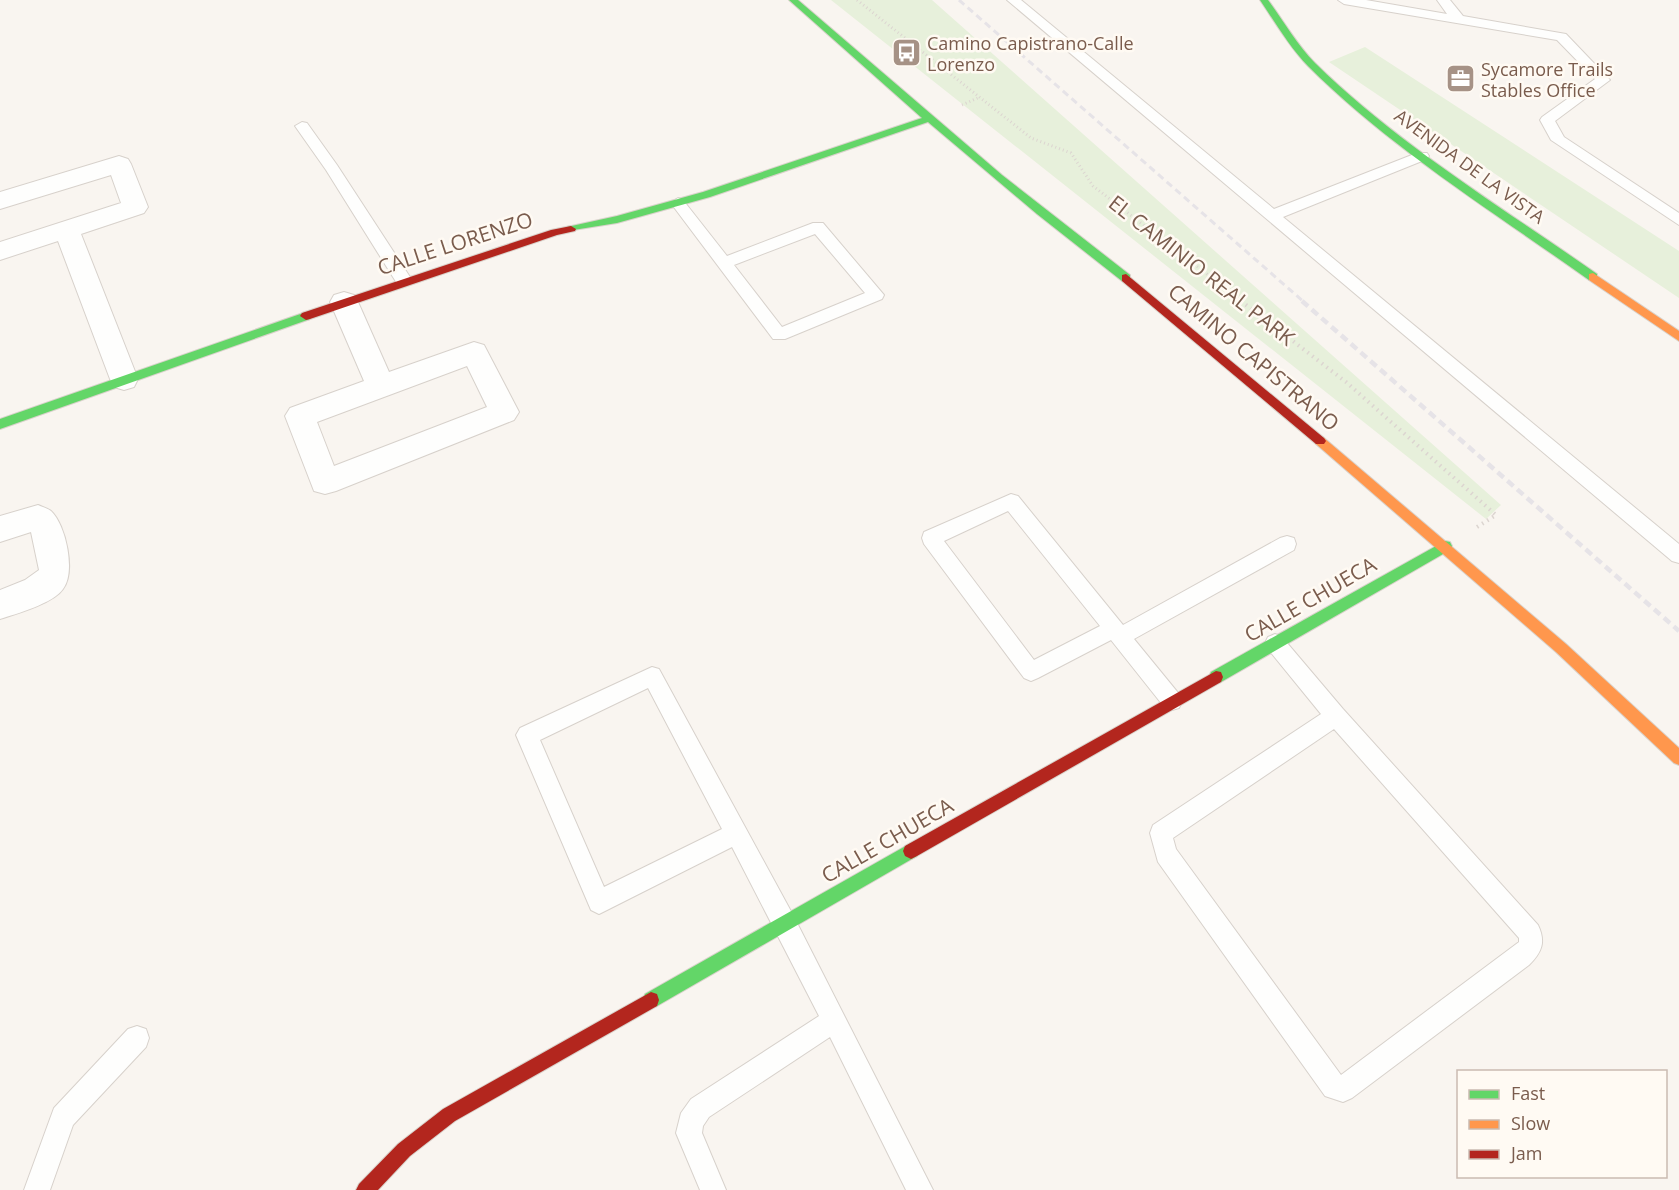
<svg xmlns="http://www.w3.org/2000/svg" width="1679" height="1190" font-family="'Open Sans',sans-serif">
  <rect width="100%" height="100%" fill="#f9f5f0"/>
  <!-- green -->
  <path fill="#e7f0db" d="M 831,0 L 932,0 L 1501,505 L 1486,519 Z
    M 1365,47 L 1679,251 L 1679,298 L 1329,62 Z"/>
  <g fill="none" stroke-linecap="round" stroke-linejoin="round">
    <defs>
      <path id="lane" d="M 1007,0 L 1021,0 L 1274,209 L 1417,153 L 1427,153 L 1429,156 L 1427,159 L 1283,217 L 1679,544 L 1679,563 L 1672,561 Z
        M 1338,0 L 1366,0 L 1447,14 L 1437,0 L 1450,0 L 1463,16 L 1566,34 L 1610,80 L 1555,121 L 1564,137 L 1679,213 L 1679,225 L 1551,140 L 1540,120 L 1542,117 L 1595,79 L 1557,40 L 1344,4 Z
        M 302,122 L 307,123 L 337,165 L 410,277 L 412,281 L 410,285 L 398,285 L 326,170 L 295,126 Z
        M 678,198 L 683,200 L 727,256 L 813,223 L 823,223 L 884,295 L 882,299 L 785,339 L 773,339 L 673,206 L 671,203 ZM 815,234 L 865,293 L 782,327 L 734,265 Z
        M 1011,494 L 1018,496 L 1123,625 L 1280,538 L 1287,536 L 1294,538 L 1296,544 L 1294,550 L 1134,639 L 1179,694 L 1182,701 L 1179,708 L 1172,710 L 1165,708 L 1111,640 L 1038,678 L 1031,681 L 1024,678 L 924,544 L 922,538 L 924,532 ZM 1008,511 L 1100,626 L 1034,660 L 944,541 Z
        M 1275,634 L 1282,637 L 1343,709 L 1538,925 C 1546,942 1542,952 1529,965 L 1352,1098 L 1343,1102 L 1325,1096 L 1158,862 L 1150,833 L 1153,825 L 1321,714 L 1268,649 L 1265,643 L 1268,637 ZM 1334,729 L 1519,938 L 1519,942 L 1341,1075 L 1176,849 L 1173,838 Z
        M 652,667 L 659,669 L 793,915 L 933,1190 L 906,1190 L 830,1037 L 709,1117 L 703,1126 L 702,1133 L 726,1190 L 700,1190 L 676,1133 L 681,1113 L 691,1099 L 819,1016 L 732,847 L 607,910 L 599,914 L 591,910 L 516,735 L 520,728 ZM 648,688 L 722,829 L 604,887 L 540,740 Z
        M 137,1026 L 146,1029 L 149,1038 L 146,1047 L 73,1125 L 50,1190 L 24,1190 L 54,1108 L 128,1029 Z"/>
      <path id="street" d="M 119,156 L 128,159 L 131,164 L 148,207 L 144,213 L 81,234 L 138,379 L 134,387 L 124,390 L 114,387 L 110,379 L 58,241 L 0,260 L 0,242 L 121,203 L 111,175 L 0,209 L 0,192 Z
        M 344,292 L 354,295 L 358,302 L 389,372 L 474,342 L 484,345 L 519,412 L 514,420 L 336,491 L 325,494 L 314,491 L 285,416 L 290,408 L 364,381 L 330,302 L 334,295 ZM 467,366 L 487,407 L 334,466 L 317,422 Z
        M 38,505 C 42,507 47,508 51,511 C 66,525 76,572 63,589 C 54,603 16,614 0,619 L 0,590 L 25,580 L 39,570 L 31,532 L 0,542 L 0,516 Z"/>
      <path id="fast" d="M 789,0 L 798,0 L 1002,175 L 1130,275 L 1130,281 L 1122,281 L 1037,214 L 928,122 L 710,197 L 617,223 L 567,231 L 567,227 L 617,216 L 703,192 L 922,118 Z
        M 1260,0 L 1268,0 C 1283,20 1297,45 1315,63 C 1396,143 1503,208 1597,274 L 1597,280 L 1589,280 C 1495,213 1390,148 1308,66 C 1290,48 1275,22 1260,0 Z
        M 306,312 L 312,316 L 310,319 L 0,429 L 0,419 Z
        M 1445,541 L 1450,542 L 1452,546 L 1450,550 L 1221,682 L 1216,683 L 1211,682 L 1209,677 L 1211,672 Z
        M 911,843 L 917,846 L 919,851 L 917,856 L 657,1006 L 651,1008 L 645,1006 L 643,1000 L 645,994 Z"/>
      <path id="slow" d="M 1593,273 L 1679,331 L 1679,341 L 1589,280 L 1589,274 Z
        M 1320,436 L 1324,438 L 1566,644 L 1679,748 L 1679,765 L 1674,763 L 1556,652 L 1316,444 L 1314,441 L 1316,438 Z"/>
      <path id="jam" d="M 571,226 L 576,229 L 575,231 L 557,235 L 310,319 L 306,320 L 300,316 L 302,313 L 551,230 Z
        M 1126,274 L 1324,438 L 1326,441 L 1324,444 L 1316,444 L 1122,281 L 1122,275 Z
        M 1216,671 L 1221,672 L 1223,677 L 1221,682 L 917,856 L 911,859 L 905,856 L 903,851 L 905,846 Z
        M 651,992 L 657,994 L 659,1000 L 657,1006 L 455,1121 L 410,1156 L 378,1190 L 356,1190 L 359,1184 L 398,1144 L 443,1109 Z"/>
    </defs>
    <!-- lane casing -->
    <use href="#lane" stroke="#d7d1cb" stroke-width="2"/>
    <!-- street casing -->
    <use href="#street" stroke="#d7d1cb" stroke-width="2"/>
    <!-- fast casing -->
    <use href="#fast" stroke="#d9d2cb" stroke-width="2"/>
    <!-- slow casing -->
    <use href="#slow" stroke="#d9d2cb" stroke-width="2"/>
    <!-- jam casing -->
    <use href="#jam" stroke="#d9d2cb" stroke-width="2"/>
    <!-- path-far1 -->
    <path stroke="#dcd5d0" stroke-width="3" stroke-dasharray="1 3" stroke-linecap="butt" d="M 857,0 L 1031,138 L 1071,153 L 1093,186 L 1243,302
      M 962,105 L 980,97"/>
    <!-- path -->
    <path stroke="#dcd5d0" stroke-width="4" stroke-dasharray="1.5 4.5" stroke-linecap="butt" d="M 1241,301 L 1346,382 L 1496,515 L 1477,527"/>
    <!-- lane -->
    <use href="#lane" fill="#fefefd" fill-rule="evenodd"/>
    <!-- street -->
    <use href="#street" fill="#fefefd" fill-rule="evenodd"/>
    <!-- fast -->
    <use href="#fast" fill="#63d668" fill-rule="evenodd"/>
    <!-- slow -->
    <use href="#slow" fill="#ff974d" fill-rule="evenodd"/>
    <!-- jam -->
    <use href="#jam" fill="#b3261e" fill-rule="evenodd"/>
    <!-- rail-far1 -->
    <path stroke="#e6e3e7" stroke-width="3" stroke-dasharray="7 4.5" stroke-linecap="butt" d="M 959,0 L 1304,302"/>
    <!-- rail -->
    <path stroke="#e6e3e7" stroke-width="4.5" stroke-dasharray="8 5" stroke-linecap="butt" d="M 1302,301 L 1679,631"/>
  </g>
  <!-- icons -->
  <defs>
    <symbol id="bus-square" viewBox="-11 -11 22 22"><rect x="-9" y="-9" width="18" height="18" rx="4" fill="#a69286" stroke="#fffaf3"/><path d="M-5-6H5V4H4V6H2V4H-2V6H-4V4H-5ZM-3.5-4V0h7V-4ZM-3.5 1.2v1.5H-2V1.2ZM2 1.2v1.5H3.5V1.2Z" fill="#fff"/></symbol>
    <symbol id="office-square" viewBox="-11 -11 22 22"><rect x="-9" y="-9" width="18" height="18" rx="4" fill="#a69286" stroke="#fffaf3"/><path d="M-6-3h4V-5.5h4V-3h4V5H-6ZM-1-4.5V-3h2v-1.5ZM-6 0V1H6V0Z" fill="#fff"/></symbol>
  </defs>
  <g fill-rule="evenodd">
    <use href="#bus-square" x="890" y="36" width="33" height="33"/>
    <use href="#office-square" x="1444" y="62" width="33" height="33"/>
  </g>
  <g text-anchor="middle" dominant-baseline="central" stroke-width="5" stroke-linejoin="round" paint-order="stroke">
    <!-- far-poi labels -->
    <g font-size="18" fill="#7a5c4d" stroke="#fffaf3" text-anchor="start">
      <text x="927" y="43">Camino Capistrano-Calle<tspan x="927" dy="21">Lorenzo</tspan></text>
      <text x="1481" y="69">Sycamore Trails<tspan x="1481" dy="21">Stables Office</tspan></text>
    </g>
    <!-- far-street labels -->
    <g font-size="18" fill="#7a5c4d" stroke="#fffaf3">
      <text transform="translate(1470 166) rotate(36)">AVENIDA DE LA VISTA</text>
    </g>
    <!-- street labels -->
    <g font-size="21" fill="#7a5c4d" stroke="#fffaf3">
      <text transform="translate(455 243) rotate(-18)">CALLE LORENZO</text>
      <text transform="translate(1202 270) rotate(38)">EL CAMINIO REAL PARK</text>
      <text transform="translate(1254 357) rotate(40)">CAMINO CAPISTRANO</text>
      <text transform="translate(1310 599) rotate(-30)">CALLE CHUECA</text>
      <text transform="translate(887 840) rotate(-30)">CALLE CHUECA</text>
    </g>
  </g>
  <!-- legend -->
  <rect x="1457" y="1070" width="210" height="108" fill="#fffaf3" stroke="#cabbb1" stroke-width="1.5"/>
  <rect x="1469" y="1090" width="30" height="9" fill="#63d668" stroke="#cabbb1" stroke-width="1.5"/>
  <text x="1511" y="1100" font-size="18" fill="#7a5c4d">Fast</text>
  <rect x="1469" y="1120" width="30" height="9" fill="#ff974d" stroke="#cabbb1" stroke-width="1.5"/>
  <text x="1511" y="1130" font-size="18" fill="#7a5c4d">Slow</text>
  <rect x="1469" y="1150" width="30" height="9" fill="#b3261e" stroke="#cabbb1" stroke-width="1.5"/>
  <text x="1511" y="1160" font-size="18" fill="#7a5c4d">Jam</text>
</svg>
